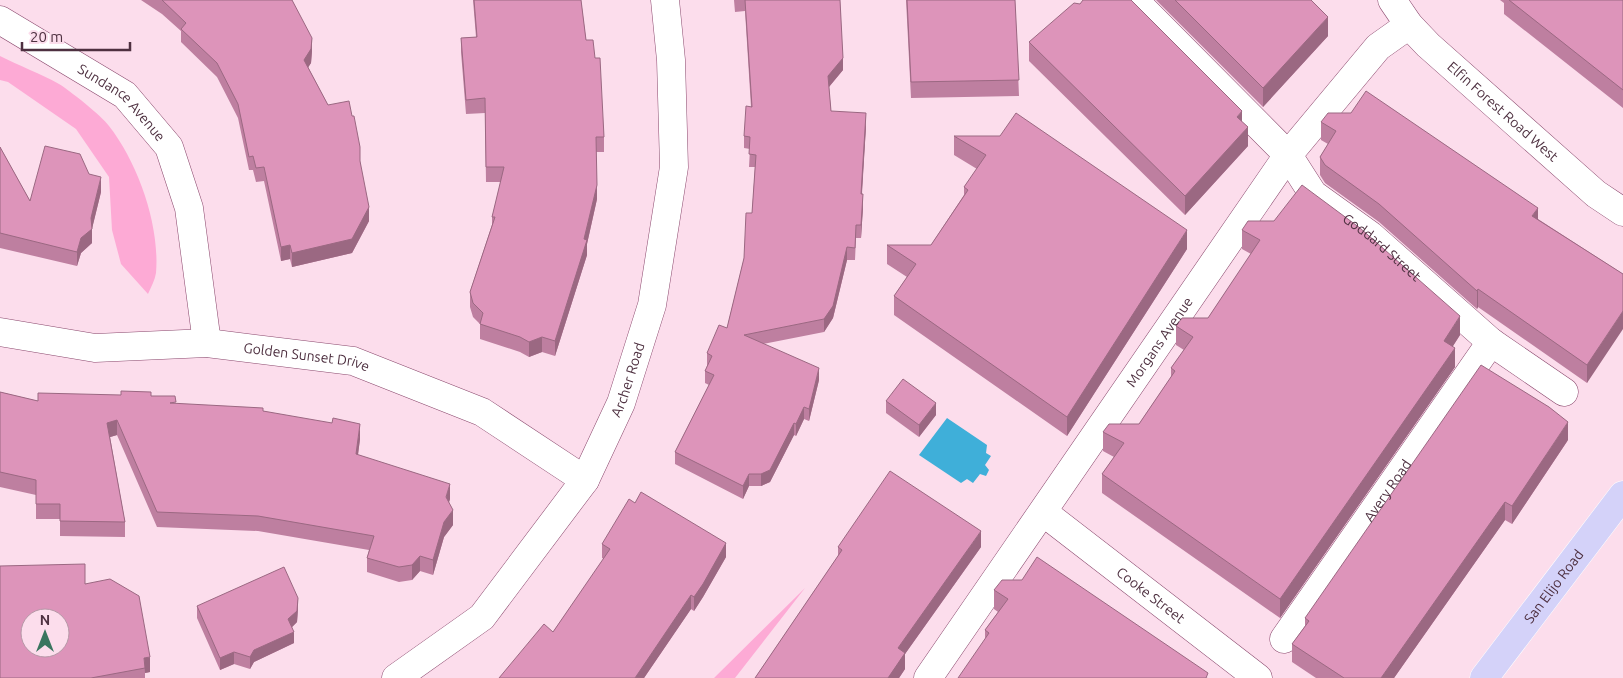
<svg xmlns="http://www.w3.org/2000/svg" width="1623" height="678" font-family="Ubuntu,sans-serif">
  <rect width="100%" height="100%" fill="#fcddec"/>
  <!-- green -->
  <path fill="#fdaad5" d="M 0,56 C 19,66 40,73 59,84 C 69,90 102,116 109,126 C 138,163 160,225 156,273 C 155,280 151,287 148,294 L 121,264 L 112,230 L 109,177 L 76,129 L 8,82 L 0,80 Z
    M 805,588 L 735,678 L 714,678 Z"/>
  <!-- water -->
  <path fill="#3fafd9" d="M 947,418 L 987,445 L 986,453 L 991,456 L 985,465 L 989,470 L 986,476 L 980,474 L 973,483 L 967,479 L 961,483 L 919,455 Z"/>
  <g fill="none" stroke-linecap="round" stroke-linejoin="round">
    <defs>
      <g id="minor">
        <path id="s1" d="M 1134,0 L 1288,155 L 1313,194 L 1370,235 L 1491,342 L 1564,392"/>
        <path id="s2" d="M 0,20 L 125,95 L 169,147 L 189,208 L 207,343"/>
        <path id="s3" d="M 0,332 L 95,348 L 207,343 L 353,361 L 482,412 L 585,480"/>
        <path id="s4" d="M 1043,512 L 1258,678"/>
        <path id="s5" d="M 1284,639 L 1491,342"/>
        <path id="s6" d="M 396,678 L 482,617 L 585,480 L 621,403 L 652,305 L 674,167 L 671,60 L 665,0"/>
        <path id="s7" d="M 928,678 L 1288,155 L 1378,47 L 1409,25"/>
      </g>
      <g id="tertiary">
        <path id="s8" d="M 1392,0 L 1409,25 L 1428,45 L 1596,194 L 1623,212"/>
      </g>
      <g id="primary">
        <path id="s9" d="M 1484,678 L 1623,495"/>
      </g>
    </defs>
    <!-- minor casing -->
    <use href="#minor" stroke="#8a486d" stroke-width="29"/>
    <!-- tertiary casing -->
    <use href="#tertiary" stroke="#8a486d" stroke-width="29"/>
    <!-- primary casing -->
    <use href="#primary" stroke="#fff" stroke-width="29"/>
    <!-- minor -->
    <use href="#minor" stroke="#fff" stroke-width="28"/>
    <!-- tertiary -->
    <use href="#tertiary" stroke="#fff" stroke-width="28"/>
    <!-- primary -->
    <use href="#primary" stroke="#d4d2f9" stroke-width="28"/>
  </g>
  <!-- wall -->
  <path fill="#be7fa0" d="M 141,0 L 292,0 L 312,51 L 311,63 L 308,67 L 328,105 L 360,161 L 369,221 L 352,253 L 292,267 L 290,259 L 281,261 L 264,181 L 256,182 L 253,170 L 249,170 L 238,118 L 217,77 L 181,42 L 181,31 L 162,14 Z
    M 473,0 L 581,0 L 586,40 L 595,58 L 604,137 L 604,152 L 596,152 L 597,199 L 587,244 L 587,255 L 555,356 L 542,352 L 529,357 L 520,352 L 480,339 L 480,324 L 473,317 L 470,307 L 470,292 L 492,225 L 492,217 L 501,182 L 486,182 L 485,113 L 466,114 L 461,52 L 461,38 L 476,37 Z
    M 734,0 L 840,0 L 843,70 L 829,87 L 831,111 L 866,126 L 862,194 L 863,207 L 861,238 L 856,238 L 855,260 L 847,260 L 833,318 L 824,332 L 763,344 L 819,380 L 809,421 L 804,419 L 796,436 L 794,435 L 770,482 L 761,486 L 749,486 L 743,499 L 675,464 L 675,452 L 709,385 L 705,383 L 705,371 L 707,366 L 707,353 L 727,328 L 744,258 L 752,213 L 755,167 L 749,167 L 750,149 L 744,148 L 744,136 L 751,107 L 745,11 L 735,12 Z
    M 906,0 L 1015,0 L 1019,96 L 911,98 Z
    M 1156,0 L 1311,0 L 1328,36 L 1263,107 Z
    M 1500,0 L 1623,0 L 1623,108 L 1504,14 L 1504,3 Z
    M 1080,4 L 1242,122 L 1248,146 L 1185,215 L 1029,61 L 1029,42 Z
    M 1321,122 L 1538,219 L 1623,274 L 1587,383 L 1478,307 L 1477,309 L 1379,222 L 1325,183 L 1320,175 L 1320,157 L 1328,144 L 1321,140 Z
    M 954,136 L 1187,249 L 1067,436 L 894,315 L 894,296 L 907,277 L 887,264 L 887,245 L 931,245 L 964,195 L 964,187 L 977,169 L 954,155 Z
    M 0,147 L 30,201 L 89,174 L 101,192 L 92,228 L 92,243 L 81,253 L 77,266 L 0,248 Z
    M 1242,230 L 1460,335 L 1453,346 L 1455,367 L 1280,618 L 1102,493 L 1102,474 L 1114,457 L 1103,451 L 1103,432 L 1139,424 L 1171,377 L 1171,368 L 1184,350 L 1176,345 L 1176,326 L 1208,318 L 1251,254 L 1242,249 Z
    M 0,392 L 38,401 L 151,396 L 176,404 L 263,411 L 360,439 L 358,455 L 450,499 L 449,502 L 453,525 L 444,537 L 433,575 L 420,571 L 412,580 L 399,582 L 367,572 L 367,558 L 369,550 L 258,531 L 157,527 L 117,435 L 110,437 L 125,522 L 125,537 L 60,536 L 60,519 L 36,519 L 36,495 L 0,487 Z
    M 886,401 L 936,415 L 919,437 L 886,413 Z
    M 1568,440 L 1512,524 L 1505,520 L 1394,678 L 1316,678 L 1292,662 L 1292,644 L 1305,626 L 1305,618 Z
    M 602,544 L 726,557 L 703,597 L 694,611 L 691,609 L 644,678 L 499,678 L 553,632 L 604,559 L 602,558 Z
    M 838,547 L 981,547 L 905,654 L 905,669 L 899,678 L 755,678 L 838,556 Z
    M 85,584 L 150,672 L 145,673 L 145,678 L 0,678 Z
    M 994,590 L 1208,678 L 985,638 L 985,630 L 998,612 L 994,609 Z
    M 197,606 L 298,609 L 297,622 L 292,627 L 294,643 L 254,662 L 250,669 L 234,664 L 220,670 L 197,618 Z"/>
  <!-- shaded-wall -->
  <path fill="#9b6882" d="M 1328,17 L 1328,36 L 1263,107 L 1263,88 Z
    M 312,38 L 312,51 L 311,63 L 304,74 L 304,60 Z
    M 843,58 L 843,70 L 828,88 L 828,76 Z
    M 1242,111 L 1242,130 L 1237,117 Z
    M 866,113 L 866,126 L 861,206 L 861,194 Z
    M 1248,127 L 1248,146 L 1185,215 L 1185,196 Z
    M 101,177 L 101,192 L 92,229 L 92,243 L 81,253 L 77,266 L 77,252 L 81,238 L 91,218 Z
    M 597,185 L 597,199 L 587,244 L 587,255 L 555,356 L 555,341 L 584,239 Z
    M 863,194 L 863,207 L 861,238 L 861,225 Z
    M 369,207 L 369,221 L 352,253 L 292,267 L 292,253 Z
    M 1538,208 L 1538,226 L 1532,216 Z
    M 1187,230 L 1187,249 L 1067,436 L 1067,417 Z
    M 290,245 L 290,259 L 281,261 L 281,247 Z
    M 847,247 L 847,260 L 833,318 L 824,332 L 824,319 Z
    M 1478,289 L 1478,307 L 1477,309 L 1477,291 Z
    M 1623,311 L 1623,329 L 1587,383 L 1587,365 Z
    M 1460,316 L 1460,335 L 1444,360 L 1444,341 Z
    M 542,337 L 542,352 L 529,357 L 529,342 Z
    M 1455,348 L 1455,367 L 1280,618 L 1280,599 Z
    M 819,368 L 819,380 L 809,421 L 809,409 Z
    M 936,403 L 936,415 L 919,437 L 919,425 Z
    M 804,407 L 804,419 L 796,436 L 796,424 Z
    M 117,420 L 117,435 L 107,438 L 107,423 Z
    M 1568,422 L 1568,440 L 1512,524 L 1512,506 Z
    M 794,423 L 794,435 L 770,482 L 761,486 L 761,474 Z
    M 360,424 L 360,439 L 356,469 L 356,454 Z
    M 749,474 L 749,486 L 743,499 L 743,486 Z
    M 450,484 L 450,499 L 446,512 L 446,497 Z
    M 1505,502 L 1505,520 L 1394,678 L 1381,678 Z
    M 453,510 L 453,525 L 444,537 L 433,575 L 433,560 L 444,522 Z
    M 981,531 L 981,547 L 905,654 L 905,669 L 899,678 L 888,678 L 898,648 Z
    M 726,543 L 726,557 L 703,597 L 694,611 L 694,597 Z
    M 420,556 L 420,571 L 412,580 L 412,565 Z
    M 691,595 L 691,609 L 644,678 L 635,678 Z
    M 298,598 L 298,609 L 297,622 L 288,631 L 288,619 Z
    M 294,632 L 294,643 L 254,662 L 250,669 L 250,657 L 254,650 Z
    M 234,652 L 234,664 L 220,670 L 220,658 Z
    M 150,657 L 150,672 L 145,673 L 144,658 Z"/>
  <!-- building -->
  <path fill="#dd94ba" stroke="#9b6882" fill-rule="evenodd" d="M 162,0 L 292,0 L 312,38 L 311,49 L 304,60 L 328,105 L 349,101 L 352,116 L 354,116 L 360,147 L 360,161 L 369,207 L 352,239 L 292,253 L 290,245 L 281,247 L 264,167 L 256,168 L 253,156 L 249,157 L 238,104 L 217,63 L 181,29 L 186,23 Z
    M 474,0 L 581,0 L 586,40 L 593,40 L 595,58 L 600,58 L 604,137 L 596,137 L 597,185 L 584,239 L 587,240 L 555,341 L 542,337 L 529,342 L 520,337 L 480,324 L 483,313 L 473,303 L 470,292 L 495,217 L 492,217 L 504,167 L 486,167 L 485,98 L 466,100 L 461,38 L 477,37 Z
    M 745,0 L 840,0 L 843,58 L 828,76 L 831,111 L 866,113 L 861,194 L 863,194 L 861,225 L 856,225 L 855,248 L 847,247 L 833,306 L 824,319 L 744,335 L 819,368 L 809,409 L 804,407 L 796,424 L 794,423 L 770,470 L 761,474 L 749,474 L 743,486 L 675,452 L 714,375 L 705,371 L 712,356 L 707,353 L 719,325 L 727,328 L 744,258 L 746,213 L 752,213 L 756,155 L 749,154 L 750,137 L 744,136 L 746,106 L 752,107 Z
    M 907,0 L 1015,0 L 1019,80 L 911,82 Z
    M 1083,0 L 1131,0 L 1242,111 L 1237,117 L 1248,127 L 1185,196 L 1029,42 L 1074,3 L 1080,4 Z
    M 1175,0 L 1311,0 L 1328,17 L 1263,88 Z
    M 1509,0 L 1623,0 L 1623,90 Z
    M 1366,91 L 1538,208 L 1532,216 L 1623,274 L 1623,311 L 1587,365 L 1478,289 L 1477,291 L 1379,204 L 1325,165 L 1320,157 L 1336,131 L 1321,122 L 1328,113 L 1351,113 Z
    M 1016,113 L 1187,230 L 1067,417 L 894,296 L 916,264 L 887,245 L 931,245 L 968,190 L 964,187 L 986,155 L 954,136 L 1000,136 Z
    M 45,146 L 80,154 L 89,174 L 101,177 L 91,218 L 92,229 L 81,238 L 77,252 L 0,233 L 0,147 L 30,201 Z
    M 1302,185 L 1360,228 L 1460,316 L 1444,341 L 1455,348 L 1280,599 L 1102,474 L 1124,443 L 1103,432 L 1109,424 L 1139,424 L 1175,371 L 1171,368 L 1193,337 L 1176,326 L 1182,318 L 1208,318 L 1260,240 L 1242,230 L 1248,221 L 1274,221 Z
    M 1481,365 L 1549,407 L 1568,422 L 1512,506 L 1505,502 L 1381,678 L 1344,678 L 1292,644 L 1309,621 L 1305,618 Z
    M 903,379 L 936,403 L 919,425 L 886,401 Z
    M 121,391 L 151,392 L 151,396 L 175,396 L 176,402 L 170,403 L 263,408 L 263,411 L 332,423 L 333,418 L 360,424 L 356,454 L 450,484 L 446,497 L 453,510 L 444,522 L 433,560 L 420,556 L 412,565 L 399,567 L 367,558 L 374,536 L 258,516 L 157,512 L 117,420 L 107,423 L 125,522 L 60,521 L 60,504 L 36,504 L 36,480 L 0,472 L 0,392 L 38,401 L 38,393 L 121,395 Z
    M 890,471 L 981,531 L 898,648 L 905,653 L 888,678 L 755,678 L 842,550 L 838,547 Z
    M 641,492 L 726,543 L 703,584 L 694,597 L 691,595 L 635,678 L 499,678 L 544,624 L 553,632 L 610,549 L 602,544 L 629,499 L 635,503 Z
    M 1037,557 L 1208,673 L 1206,678 L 958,678 L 989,633 L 985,630 L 1008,599 L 994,590 L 1002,580 L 1022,580 Z
    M 85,564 L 85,584 L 110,579 L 139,596 L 150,657 L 144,658 L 145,668 L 91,678 L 0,678 L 0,566 ZM 30,618 L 60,618 L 60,648 L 30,648 Z
    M 284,567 L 298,598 L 297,611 L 288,619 L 294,632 L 254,650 L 250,657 L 234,652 L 220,658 L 197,606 Z"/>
  <g text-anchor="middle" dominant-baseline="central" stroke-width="4.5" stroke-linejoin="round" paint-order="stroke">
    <!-- street labels -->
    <g font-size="14" fill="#4e3040" stroke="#fcddec">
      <text stroke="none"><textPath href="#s2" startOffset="148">Sundance Avenue</textPath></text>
      <text stroke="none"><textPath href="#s8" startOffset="158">Elfin Forest Road West</textPath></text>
      <text stroke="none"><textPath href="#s1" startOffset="352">Goddard Street</textPath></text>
      <text stroke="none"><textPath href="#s7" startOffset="408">Morgans Avenue</textPath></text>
      <text stroke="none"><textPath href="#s3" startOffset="309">Golden Sunset Drive</textPath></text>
      <text stroke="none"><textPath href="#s6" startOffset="386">Archer Road</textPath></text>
      <text stroke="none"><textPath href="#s5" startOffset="181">Avery Road</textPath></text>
      <text stroke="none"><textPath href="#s9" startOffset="115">San Elijo Road</textPath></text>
      <text stroke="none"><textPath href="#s4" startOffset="136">Cooke Street</textPath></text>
    </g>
  </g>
  <!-- north arrow -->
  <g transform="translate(45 633)"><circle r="24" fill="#fcddec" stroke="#b698a7"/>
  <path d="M0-4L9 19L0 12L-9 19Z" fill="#3a755f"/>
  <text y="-8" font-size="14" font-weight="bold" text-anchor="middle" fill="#4e3040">N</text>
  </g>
  <!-- scale -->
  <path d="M22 42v8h108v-8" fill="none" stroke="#4e3040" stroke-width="2.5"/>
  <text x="30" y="42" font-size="15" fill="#4e3040" stroke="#fcddec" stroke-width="4" paint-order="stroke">20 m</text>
</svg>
